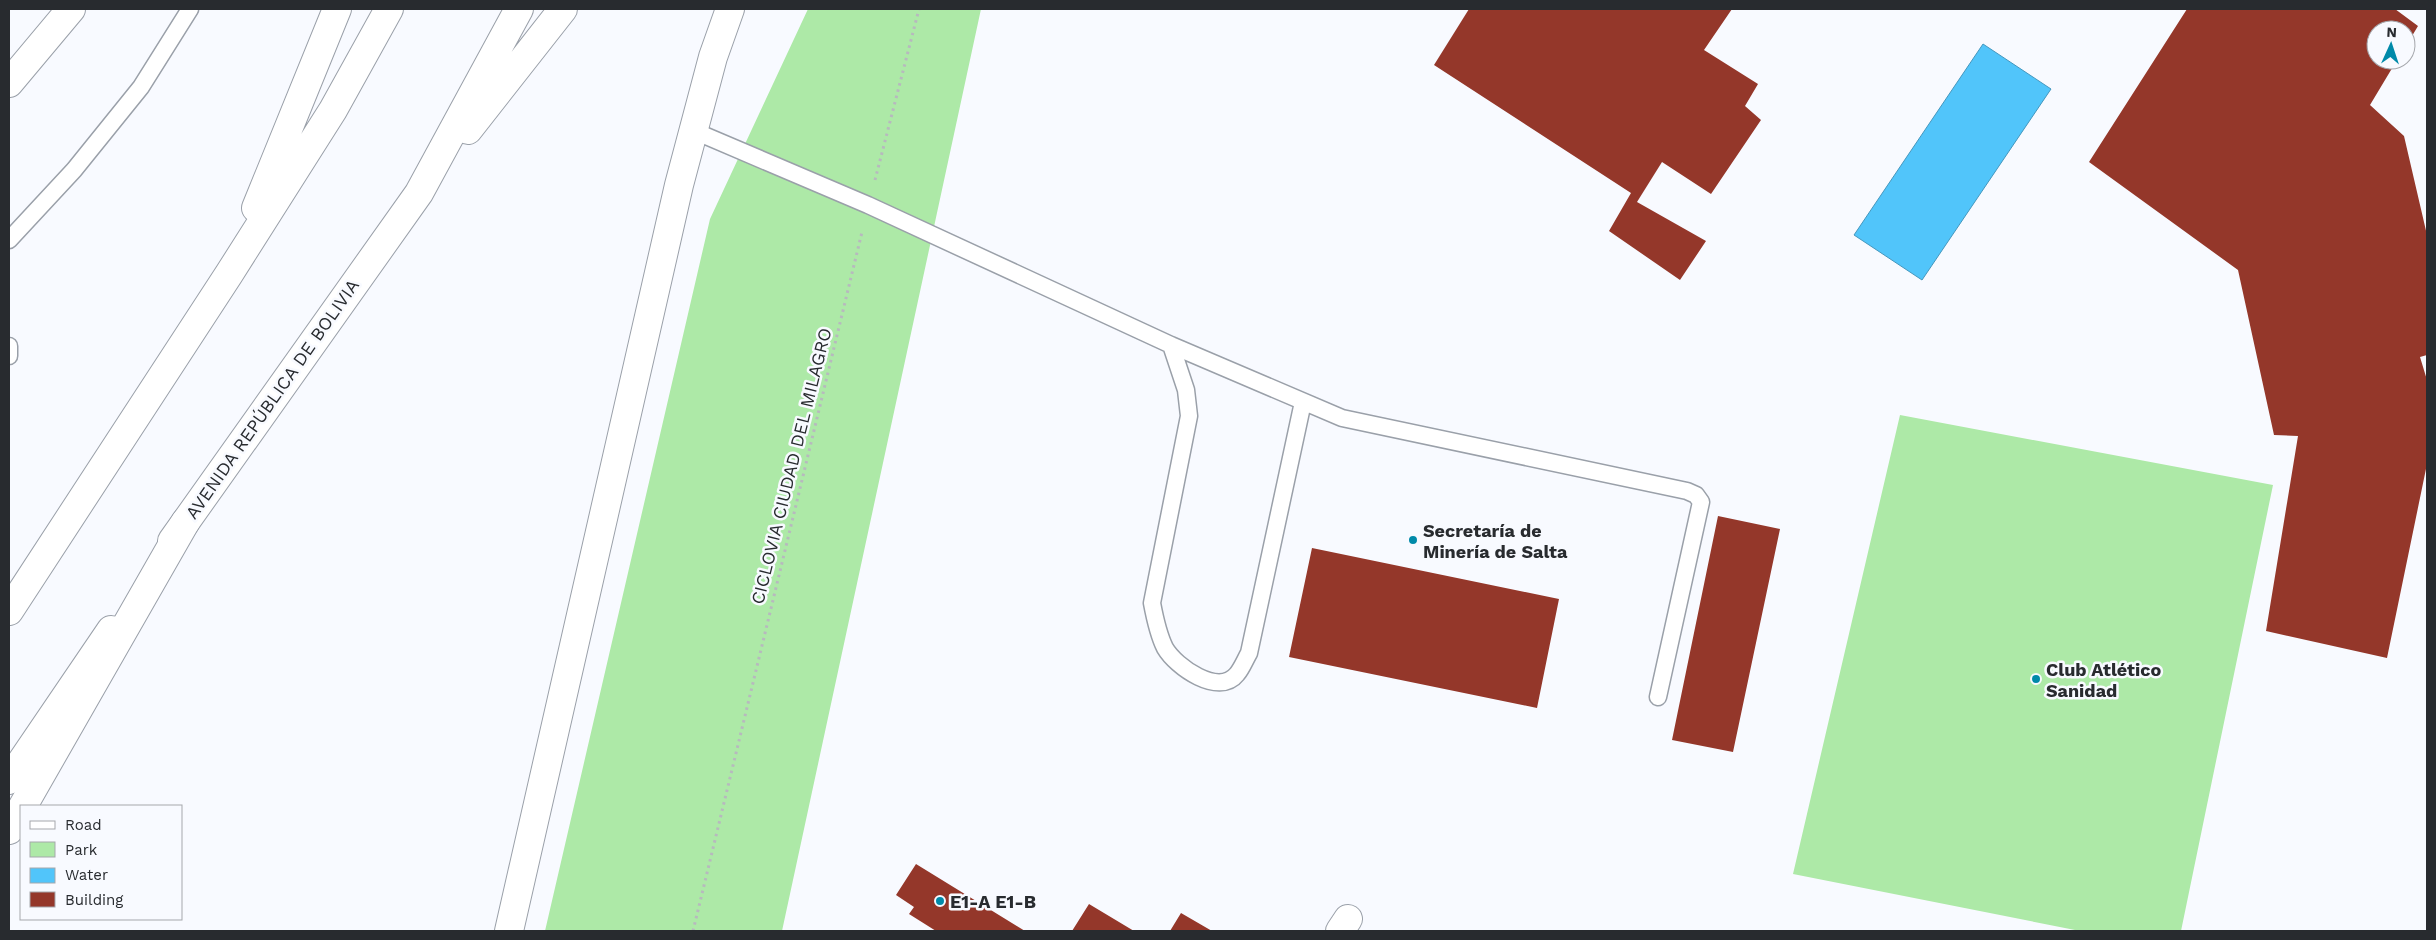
<svg xmlns="http://www.w3.org/2000/svg" width="2436" height="940" font-family="'Work Sans',sans-serif">
  <rect width="100%" height="100%" fill="#f8faff"/>
  <!-- green -->
  <path fill="#ade9a7" d="M 808,9 L 981,9 L 782,931 L 545,931 L 710,219 Z
    M 1900,415 L 2273,485 L 2181,931 L 2080,931 L 1793,874 Z"/>
  <!-- water -->
  <path fill="#51c5fa" stroke="#4597bd" d="M 1983,44 L 2051,89 L 1922,280 L 1854,235 Z"/>
  <!-- building -->
  <path fill="#94372a" d="M 1469,9 L 1732,9 L 1704,50 L 1758,84 L 1745,106 L 1761,120 L 1711,194 L 1662,162 L 1637,202 L 1706,241 L 1680,280 L 1609,231 L 1631,193 L 1434,65 Z
    M 2187,9 L 2395,9 L 2418,26 L 2406,46 L 2406,30 L 2376,30 L 2376,60 L 2397,60 L 2370,105 L 2404,136 L 2427,235 L 2427,355 L 2420,357 L 2427,380 L 2427,464 L 2387,658 L 2266,631 L 2298,436 L 2274,435 L 2238,270 L 2089,162 Z
    M 1718,516 L 1780,529 L 1733,752 L 1672,740 Z
    M 1312,548 L 1559,599 L 1537,708 L 1289,657 Z
    M 916,864 L 1025,931 L 936,931 L 909,914 L 914,907 L 896,895 Z
    M 1089,904 L 1134,931 L 1072,931 Z
    M 1181,913 L 1212,931 L 1170,931 Z"/>
  <g fill="none" stroke-linecap="round" stroke-linejoin="round">
    <defs>
      <path id="service" d="M 692,130 L 868,205 L 1171,345 L 1342,418 L 1687,491 L 1696,495 L 1701,502 L 1658,697
        M 9,240 L 74,170 L 141,87 L 190,9
        M 1171,345 L 1186,390 L 1189,416 L 1152,603 C 1155,619 1158,634 1165,648 C 1176,667 1219,697 1237,674 C 1242,668 1245,660 1249,653 L 1303,402
        M 9,346 L 9,356"/>
      <path id="minor" d="M 9,83 L 71,9
        M 1340,931 L 1348,919"/>
      <path id="tertiary" d="M 509,931 L 679,185 L 713,57 L 730,9"/>
      <path id="primary" d="M 468,130 L 563,9
        M 256,208 L 337,9
        M 172,541 L 419,193 L 519,9
        M 9,611 L 229,274 L 333,110 L 389,9
        M 9,780 L 111,630"/>
      <path id="trunk" d="M 23,806 L 186,521
        M 9,830 L 21,809"/>
    </defs>
    <!-- service casing -->
    <use href="#service" stroke="#9aa0a9" stroke-width="19"/>
    <!-- minor casing -->
    <use href="#minor" stroke="#9aa0a9" stroke-width="30"/>
    <!-- tertiary casing -->
    <use href="#tertiary" stroke="#9aa0a9" stroke-width="30"/>
    <!-- primary casing -->
    <use href="#primary" stroke="#9aa0a9" stroke-width="30"/>
    <!-- trunk casing -->
    <use href="#trunk" stroke="#9aa0a9" stroke-width="30"/>
    <!-- path -->
    <path stroke="#b7b9be" stroke-width="3" stroke-dasharray="2.5 4" stroke-linecap="butt" d="M 875,180 L 919,9
      M 693,931 L 862,232"/>
    <!-- service -->
    <use href="#service" stroke="#fff" stroke-width="16"/>
    <!-- minor -->
    <use href="#minor" stroke="#fff" stroke-width="28"/>
    <!-- tertiary -->
    <use href="#tertiary" stroke="#fff" stroke-width="28"/>
    <!-- primary -->
    <use href="#primary" stroke="#fff" stroke-width="28"/>
    <!-- trunk -->
    <use href="#trunk" stroke="#fff" stroke-width="28"/>
  </g>
  <!-- markers -->
  <g fill="#008aa9" stroke="#f8faff" stroke-width="2">
    <circle cx="1413" cy="540" r="5"/>
    <circle cx="2036" cy="679" r="5"/>
    <circle cx="940" cy="901" r="5"/>
  </g>
  <g text-anchor="middle" dominant-baseline="central" stroke-width="5" stroke-linejoin="round" paint-order="stroke">
    <!-- street labels -->
    <g font-size="18" fill="#282b2f" stroke="#f8faff">
      <text transform="translate(272 399) rotate(-55)">AVENIDA REPÚBLICA DE BOLIVIA</text>
      <text transform="translate(791 466) rotate(-76)">CICLOVIA CIUDAD DEL MILAGRO</text>
    </g>
    <!-- poi labels -->
    <g font-size="18" font-weight="bold" fill="#282b2f" stroke="#f8faff" text-anchor="start">
      <text x="1423" y="530">Secretaría de<tspan x="1423" dy="21">Minería de Salta</tspan></text>
      <text x="2046" y="669">Club Atlético<tspan x="2046" dy="21">Sanidad</tspan></text>
      <text x="950" y="901">E1-A E1-B</text>
    </g>
  </g>
  <!-- border -->
  <rect width="2436" height="940" fill="none" stroke="#282b2f" stroke-width="20"/>
  <!-- legend -->
  <rect x="20" y="805" width="162" height="115" fill="#f8faff" stroke="#a5a7ac"/>
  <rect x="30" y="821" width="25" height="8" fill="#ffffff" stroke="#a5a7ac"/>
  <text x="65" y="830" font-size="15" fill="#282b2f">Road</text>
  <rect x="30" y="842" width="25" height="15" fill="#ade9a7" stroke="#a5a7ac"/>
  <text x="65" y="855" font-size="15" fill="#282b2f">Park</text>
  <rect x="30" y="868" width="25" height="15" fill="#51c5fa" stroke="#a5a7ac"/>
  <text x="65" y="880" font-size="15" fill="#282b2f">Water</text>
  <rect x="30" y="892" width="25" height="15" fill="#94372a" stroke="#a5a7ac"/>
  <text x="65" y="905" font-size="15" fill="#282b2f">Building</text>
  <!-- north arrow -->
  <g transform="translate(2391 45) rotate(3)"><circle r="24" fill="#f8faff" stroke="#a5a7ac"/>
  <path d="M0-4L9 19L0 12L-9 19Z" fill="#008aa9"/>
  <text y="-8" font-size="14" font-weight="bold" text-anchor="middle" fill="#282b2f">N</text>
  </g>
</svg>
